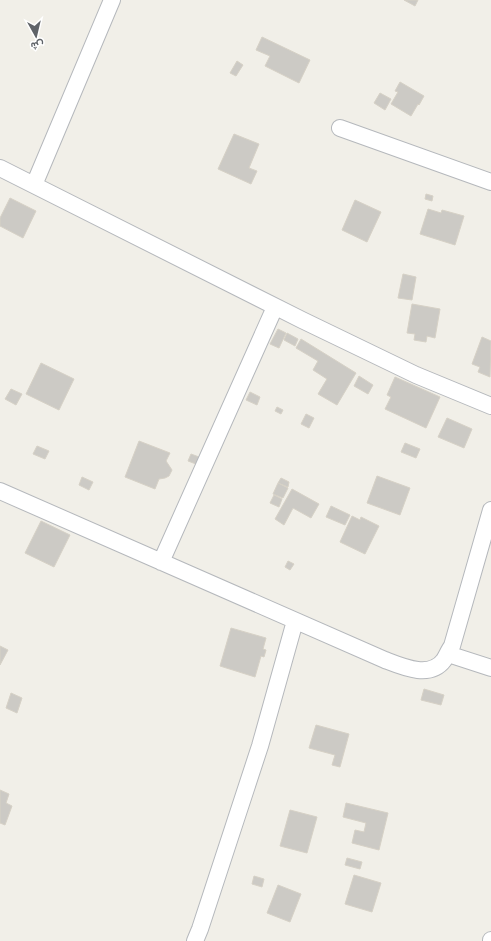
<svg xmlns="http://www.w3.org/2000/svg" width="491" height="941" font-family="'Source Sans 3',Vazirmatn,sans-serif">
  <rect width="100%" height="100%" fill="#f1efe8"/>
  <!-- building -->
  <path fill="#cccac5" stroke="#d6d1c6" d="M 404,0 L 418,0 L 415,6 Z
    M 262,37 L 310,60 L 299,83 L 265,66 L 270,56 L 256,50 Z
    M 237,61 L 243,65 L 236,76 L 230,73 Z
    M 400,82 L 424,96 L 419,105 L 418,104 L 411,116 L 391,104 L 398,92 L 395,91 Z
    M 380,93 L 391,99 L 385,110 L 374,103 Z
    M 234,134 L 259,144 L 249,168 L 257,171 L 251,184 L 218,169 Z
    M 426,194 L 433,196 L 432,201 L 425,199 Z
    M 10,198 L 36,211 L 23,238 L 0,226 L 0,218 Z
    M 355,200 L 381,212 L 367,242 L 342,230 Z
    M 428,209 L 441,213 L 442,210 L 464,216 L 455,245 L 420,234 Z
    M 403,274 L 416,277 L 412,300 L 398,298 Z
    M 412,304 L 440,309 L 435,338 L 427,336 L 426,342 L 414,340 L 415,334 L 407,333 Z
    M 278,329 L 286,333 L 279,348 L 270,344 Z
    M 287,333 L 298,339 L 295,346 L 284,340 Z
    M 482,337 L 491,341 L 490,377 L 478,372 L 480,367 L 472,364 Z
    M 301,339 L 356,373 L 337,405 L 318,394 L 327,379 L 313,370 L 318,361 L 296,348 Z
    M 41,363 L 74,379 L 59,410 L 26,394 Z
    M 359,376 L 373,385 L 368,394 L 354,386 Z
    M 395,377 L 440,397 L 426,428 L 385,409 L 391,397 L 387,395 Z
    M 11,389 L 22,394 L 16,405 L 5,399 Z
    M 250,392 L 260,397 L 257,405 L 246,400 Z
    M 277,407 L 283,410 L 281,414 L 275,411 Z
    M 306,414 L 314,418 L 309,428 L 301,424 Z
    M 447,418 L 472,429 L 464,448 L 438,437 Z
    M 139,441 L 170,453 L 166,461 L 172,470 L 169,476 L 165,478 L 159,479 L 155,489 L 125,477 Z
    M 405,443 L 420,449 L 416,458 L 401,452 Z
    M 37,446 L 49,451 L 45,459 L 33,454 Z
    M 191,454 L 199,457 L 196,464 L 188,461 Z
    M 377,476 L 410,488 L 400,515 L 367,503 Z
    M 82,477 L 93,482 L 89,490 L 79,485 Z
    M 281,478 L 289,482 L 288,487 L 278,483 Z
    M 278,483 L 288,488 L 283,498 L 273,494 Z
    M 292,489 L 319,504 L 311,518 L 293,508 L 284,525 L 275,519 Z
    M 274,495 L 282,499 L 279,507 L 270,503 Z
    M 331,506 L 350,515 L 345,525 L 326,517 Z
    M 352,516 L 360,520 L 361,517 L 379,526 L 365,554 L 340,542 Z
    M 41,521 L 70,535 L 54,567 L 25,553 Z
    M 288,561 L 294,564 L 290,570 L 285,567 Z
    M 231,628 L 266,638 L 263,649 L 266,650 L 264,657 L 261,656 L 255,677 L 220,666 Z
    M 0,646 L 8,650 L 0,665 Z
    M 424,689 L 444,695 L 441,705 L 421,700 Z
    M 11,693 L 22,698 L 17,713 L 6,708 Z
    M 316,725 L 349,734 L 340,767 L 332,765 L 335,755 L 309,748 Z
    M 0,790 L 9,794 L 6,803 L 12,806 L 5,825 L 0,823 Z
    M 346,803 L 388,813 L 379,850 L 352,843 L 355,830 L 364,832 L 366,823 L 343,817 Z
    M 290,810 L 317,817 L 307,853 L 280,846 Z
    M 347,858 L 362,862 L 360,869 L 345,865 Z
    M 354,875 L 381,883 L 372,912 L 345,904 Z
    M 254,876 L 264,879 L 262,887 L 252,884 Z
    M 278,885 L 301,894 L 290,922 L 267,913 Z"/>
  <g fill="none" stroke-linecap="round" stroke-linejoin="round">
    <defs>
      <path id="minor" d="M 340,128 L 491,182
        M 0,168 L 302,320 L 416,375 L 491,406
        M 34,185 L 112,0
        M 0,491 L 385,660 C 403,667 430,679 444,660 C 447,655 449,650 452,646 L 491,510
        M 161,562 L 275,307
        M 448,654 L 491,668
        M 195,941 L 200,929 L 260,746 L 295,621
        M 491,941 L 491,940"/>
    </defs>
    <!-- minor casing -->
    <use href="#minor" stroke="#b5b8bc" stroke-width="18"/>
    <!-- minor -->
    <use href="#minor" stroke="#fff" stroke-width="16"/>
  </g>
  <!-- north arrow -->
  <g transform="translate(36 36) rotate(172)" stroke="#ffffff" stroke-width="3" paint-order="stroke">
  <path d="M0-3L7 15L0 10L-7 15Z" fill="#5f6368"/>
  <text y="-6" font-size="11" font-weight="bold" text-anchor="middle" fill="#5f6368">ش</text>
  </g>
</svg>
